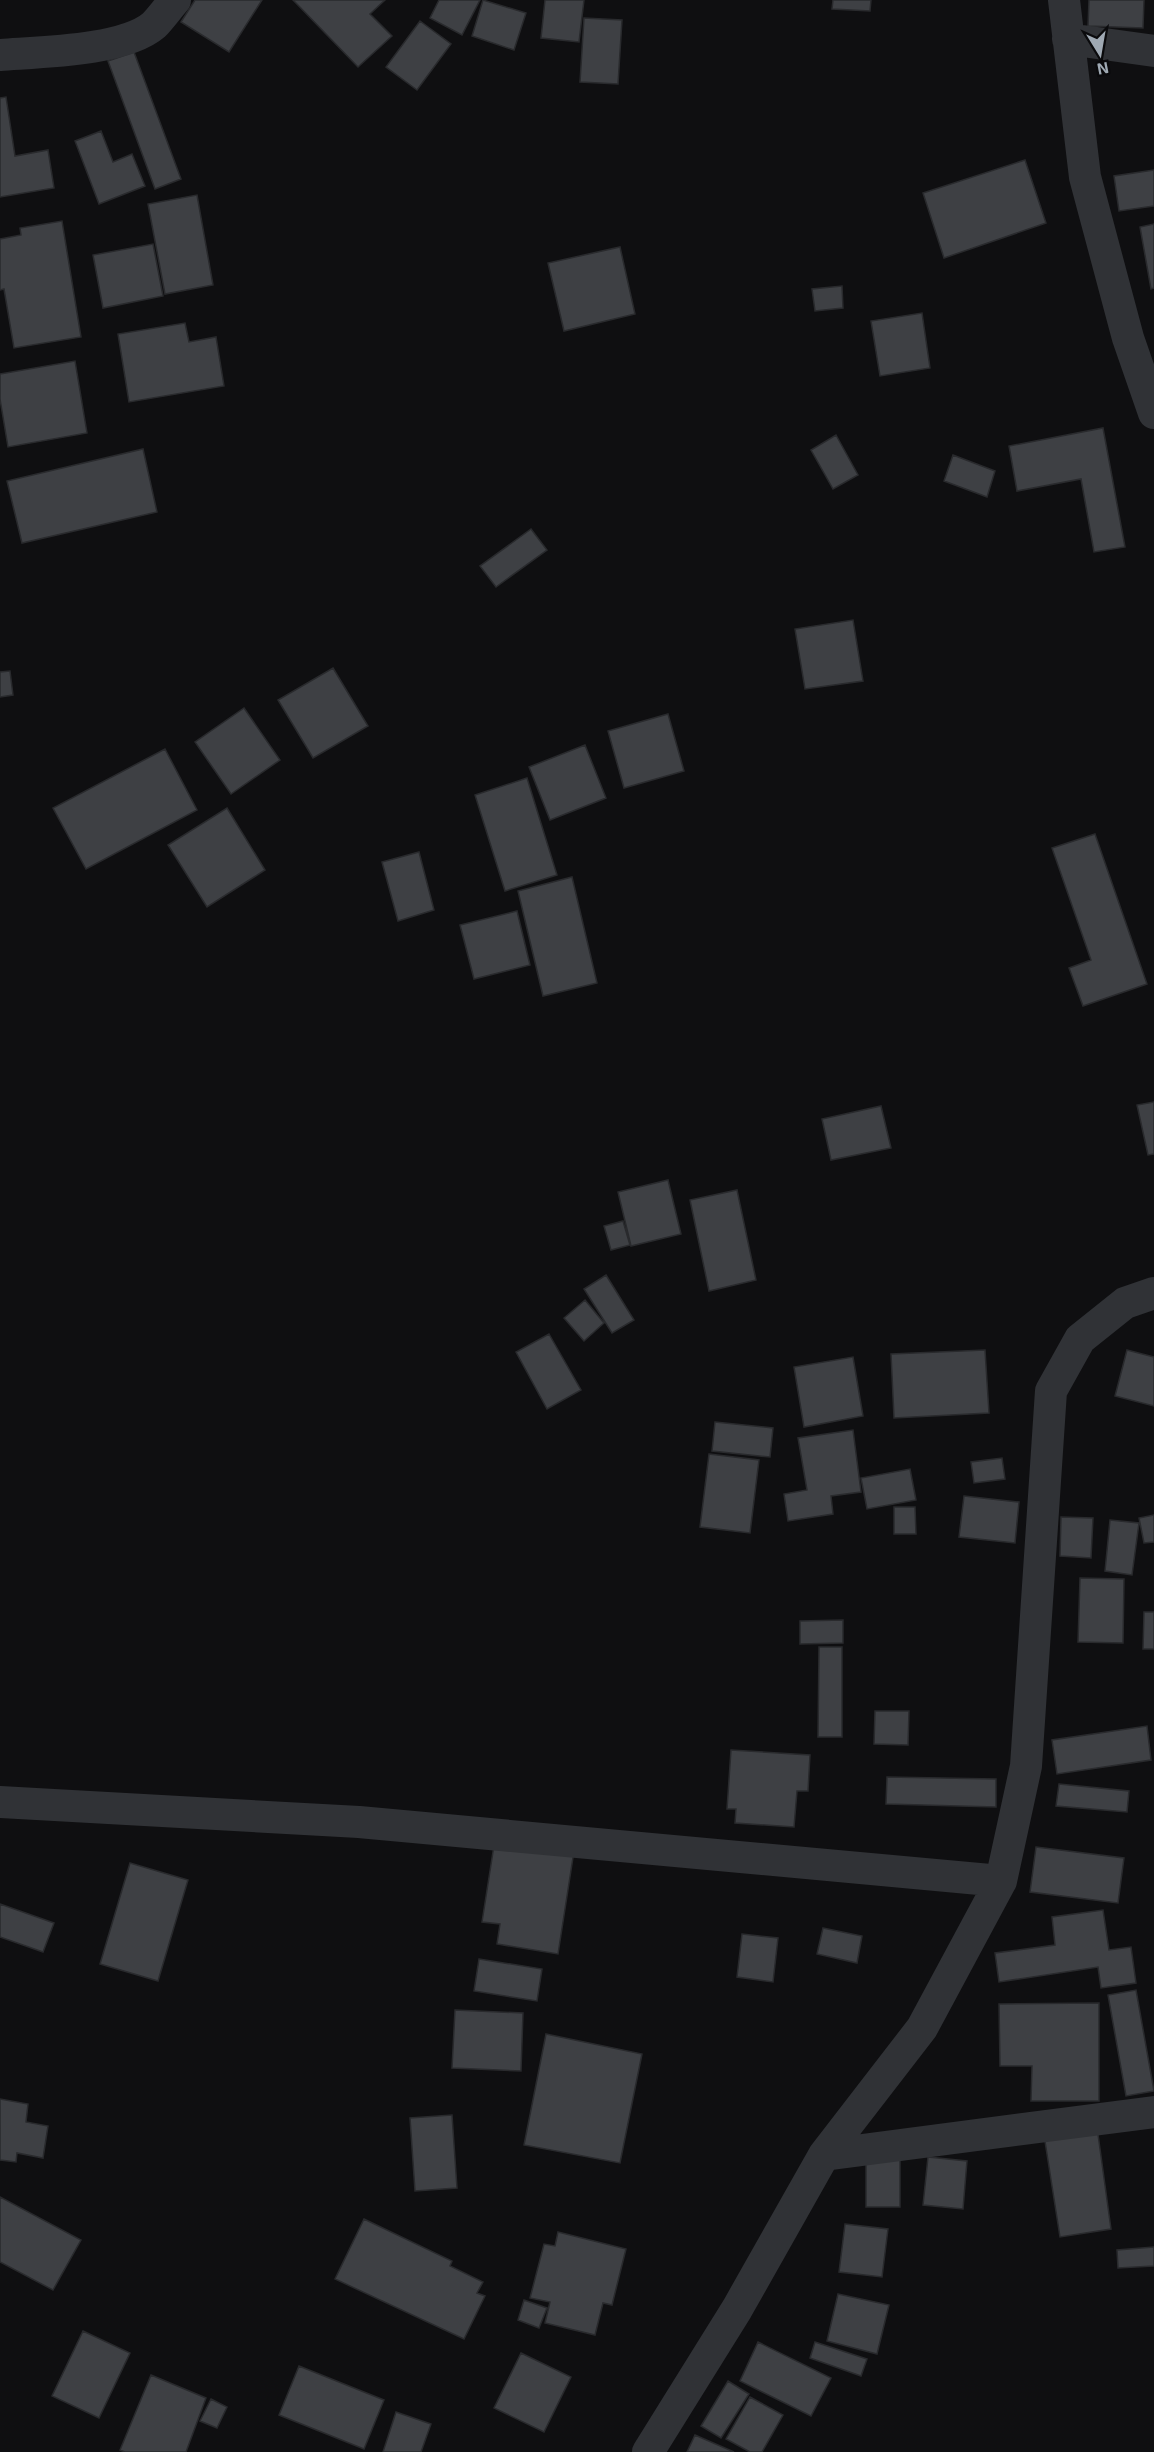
<svg xmlns="http://www.w3.org/2000/svg" width="1154" height="2452" font-family="'Exo 2',sans-serif">
  <rect width="100%" height="100%" fill="#0f0f11"/>
  <!-- building -->
  <path fill="#3e4044" stroke="#292a2d" stroke-width="1.5" d="M 195,0 L 262,0 L 229,52 L 181,22 Z
    M 293,0 L 385,0 L 370,14 L 392,36 L 358,67 Z
    M 439,0 L 480,0 L 462,35 L 430,18 Z
    M 483,0 L 526,13 L 514,50 L 472,36 Z
    M 545,0 L 584,0 L 579,42 L 541,38 Z
    M 833,0 L 871,0 L 870,11 L 832,9 Z
    M 1089,0 L 1144,0 L 1143,28 L 1088,26 Z
    M 584,18 L 622,20 L 618,84 L 580,82 Z
    M 420,21 L 451,44 L 417,90 L 386,67 Z
    M 134,52 L 181,179 L 155,189 L 108,61 Z
    M 6,97 L 15,156 L 48,150 L 54,188 L 0,197 L 0,98 Z
    M 101,131 L 113,162 L 132,154 L 145,186 L 99,204 L 75,141 Z
    M 1025,160 L 1046,223 L 944,258 L 923,193 Z
    M 1154,170 L 1154,206 L 1119,211 L 1114,176 Z
    M 197,195 L 213,285 L 165,294 L 148,204 Z
    M 62,221 L 81,337 L 14,348 L 4,289 L 0,290 L 0,239 L 21,235 L 20,228 Z
    M 1154,224 L 1154,288 L 1151,289 L 1140,227 Z
    M 153,244 L 163,296 L 103,308 L 93,255 Z
    M 620,247 L 635,314 L 564,331 L 548,263 Z
    M 842,286 L 843,308 L 815,311 L 812,289 Z
    M 922,313 L 930,368 L 880,376 L 871,321 Z
    M 185,323 L 189,342 L 216,337 L 224,386 L 129,402 L 118,334 Z
    M 75,361 L 87,433 L 8,447 L 0,399 L 0,374 Z
    M 1103,428 L 1125,547 L 1094,552 L 1081,479 L 1017,491 L 1009,446 Z
    M 836,435 L 858,475 L 833,489 L 811,450 Z
    M 143,449 L 157,512 L 22,543 L 7,481 Z
    M 953,455 L 995,471 L 987,497 L 944,481 Z
    M 531,529 L 547,550 L 496,587 L 480,566 Z
    M 853,620 L 863,681 L 805,689 L 795,629 Z
    M 333,668 L 368,726 L 313,758 L 278,700 Z
    M 10,671 L 13,695 L 0,697 L 0,672 Z
    M 244,708 L 280,760 L 231,794 L 195,742 Z
    M 668,714 L 684,771 L 624,788 L 608,731 Z
    M 585,745 L 606,798 L 550,820 L 529,767 Z
    M 165,749 L 197,810 L 86,869 L 53,808 Z
    M 527,778 L 557,875 L 505,891 L 475,795 Z
    M 227,808 L 265,870 L 207,907 L 168,845 Z
    M 1095,834 L 1147,984 L 1083,1006 L 1069,968 L 1091,960 L 1052,848 Z
    M 419,852 L 434,910 L 398,921 L 382,862 Z
    M 572,877 L 597,983 L 543,996 L 518,891 Z
    M 517,911 L 530,965 L 474,979 L 460,925 Z
    M 1154,1102 L 1154,1154 L 1148,1155 L 1137,1105 Z
    M 881,1106 L 891,1148 L 831,1160 L 822,1119 Z
    M 668,1180 L 681,1234 L 631,1246 L 618,1192 Z
    M 737,1190 L 756,1280 L 709,1291 L 690,1200 Z
    M 623,1221 L 630,1245 L 611,1250 L 604,1226 Z
    M 606,1275 L 634,1320 L 612,1333 L 584,1289 Z
    M 585,1300 L 604,1323 L 584,1341 L 564,1318 Z
    M 549,1334 L 581,1390 L 547,1409 L 516,1352 Z
    M 985,1350 L 989,1413 L 894,1418 L 891,1354 Z
    M 1127,1350 L 1154,1357 L 1154,1406 L 1115,1396 Z
    M 853,1357 L 863,1416 L 804,1427 L 794,1367 Z
    M 715,1422 L 773,1428 L 770,1457 L 712,1451 Z
    M 853,1430 L 861,1492 L 831,1496 L 833,1514 L 788,1521 L 784,1494 L 807,1490 L 798,1438 Z
    M 709,1454 L 759,1460 L 750,1533 L 700,1527 Z
    M 1002,1458 L 1005,1479 L 974,1483 L 971,1462 Z
    M 910,1469 L 916,1500 L 867,1509 L 861,1478 Z
    M 964,1496 L 1019,1502 L 1015,1543 L 959,1537 Z
    M 894,1507 L 915,1507 L 916,1534 L 894,1534 Z
    M 1154,1515 L 1154,1542 L 1144,1543 L 1139,1518 Z
    M 1061,1517 L 1093,1518 L 1091,1558 L 1060,1556 Z
    M 1110,1520 L 1139,1523 L 1132,1575 L 1105,1571 Z
    M 1080,1578 L 1124,1579 L 1123,1643 L 1078,1642 Z
    M 1144,1612 L 1154,1612 L 1154,1649 L 1143,1649 Z
    M 843,1620 L 843,1643 L 800,1644 L 800,1621 Z
    M 819,1647 L 842,1647 L 842,1737 L 818,1737 Z
    M 875,1711 L 909,1711 L 908,1745 L 874,1744 Z
    M 1147,1726 L 1151,1760 L 1057,1774 L 1052,1740 Z
    M 731,1750 L 810,1755 L 808,1791 L 797,1791 L 794,1827 L 735,1823 L 736,1809 L 727,1809 Z
    M 887,1777 L 996,1779 L 996,1807 L 886,1804 Z
    M 1059,1784 L 1129,1791 L 1127,1812 L 1056,1806 Z
    M 495,1839 L 574,1851 L 558,1954 L 497,1944 L 500,1924 L 482,1922 Z
    M 1036,1847 L 1124,1858 L 1118,1903 L 1030,1892 Z
    M 130,1863 L 188,1880 L 158,1981 L 100,1964 Z
    M 0,1904 L 54,1923 L 43,1952 L 0,1937 Z
    M 1103,1910 L 1109,1950 L 1131,1947 L 1136,1983 L 1101,1988 L 1098,1967 L 999,1982 L 995,1953 L 1055,1945 L 1052,1917 Z
    M 823,1928 L 862,1936 L 857,1963 L 817,1954 Z
    M 742,1934 L 778,1938 L 773,1982 L 737,1977 Z
    M 479,1959 L 542,1969 L 537,2001 L 474,1991 Z
    M 1136,1990 L 1154,2091 L 1126,2096 L 1108,1995 Z
    M 1099,2003 L 1099,2101 L 1031,2101 L 1032,2066 L 1000,2066 L 999,2004 Z
    M 455,2010 L 523,2013 L 521,2071 L 452,2068 Z
    M 546,2034 L 642,2054 L 620,2163 L 524,2145 Z
    M 0,2099 L 28,2104 L 26,2122 L 48,2126 L 43,2158 L 17,2153 L 16,2162 L 0,2160 Z
    M 452,2115 L 457,2188 L 415,2191 L 410,2118 Z
    M 1097,2127 L 1111,2229 L 1060,2237 L 1044,2135 Z
    M 866,2157 L 900,2157 L 900,2207 L 866,2207 Z
    M 928,2157 L 967,2161 L 963,2209 L 923,2205 Z
    M 0,2197 L 81,2240 L 53,2290 L 0,2262 Z
    M 364,2219 L 452,2261 L 450,2266 L 483,2282 L 477,2293 L 485,2296 L 464,2339 L 335,2279 Z
    M 845,2224 L 888,2229 L 882,2277 L 839,2272 Z
    M 558,2232 L 626,2249 L 612,2305 L 603,2303 L 595,2335 L 545,2323 L 550,2302 L 530,2298 L 544,2244 L 555,2246 Z
    M 1154,2247 L 1154,2266 L 1118,2268 L 1117,2250 Z
    M 838,2294 L 889,2305 L 877,2354 L 827,2341 Z
    M 524,2300 L 547,2308 L 539,2328 L 518,2320 Z
    M 83,2331 L 130,2353 L 99,2418 L 52,2396 Z
    M 758,2342 L 831,2378 L 811,2416 L 740,2381 Z
    M 815,2342 L 867,2359 L 861,2376 L 810,2358 Z
    M 521,2353 L 571,2377 L 544,2432 L 494,2408 Z
    M 299,2366 L 384,2400 L 364,2449 L 279,2415 Z
    M 151,2375 L 206,2398 L 186,2452 L 125,2452 L 120,2450 Z
    M 728,2381 L 749,2394 L 721,2438 L 701,2426 Z
    M 750,2397 L 783,2415 L 762,2452 L 750,2452 L 726,2439 Z
    M 211,2399 L 227,2407 L 217,2428 L 200,2421 Z
    M 396,2412 L 431,2424 L 421,2452 L 383,2452 Z
    M 695,2435 L 734,2452 L 687,2452 Z"/>
  <g fill="none" stroke-linecap="round" stroke-linejoin="round">
    <!-- street -->
    <path stroke="#303236" stroke-width="32" d="M 1064,0 L 1085,177 L 1128,338 L 1154,413
      M 1068,39 L 1154,51
      M 0,55 C 40,52 124,51 154,25 C 161,18 168,8 175,0
      M 0,1802 L 359,1822 L 1001,1881
      M 824,2155 L 1154,2112
      M 648,2452 L 737,2309 L 824,2155 L 922,2028 L 1001,1881 L 1026,1766 L 1051,1391 L 1080,1339 L 1125,1303 L 1154,1293"/>
  </g>
  <!-- north arrow -->
  <g transform="translate(1100 54) rotate(169)" stroke="#0a0a0c" stroke-width="4.5" paint-order="stroke">
  <path d="M0-4.5L10 22L0 15L-10 22Z" fill="#9fa9b3"/>
  <text y="-9" font-size="16" font-weight="bold" text-anchor="middle" fill="#9fa9b3">N</text>
  </g>
</svg>
